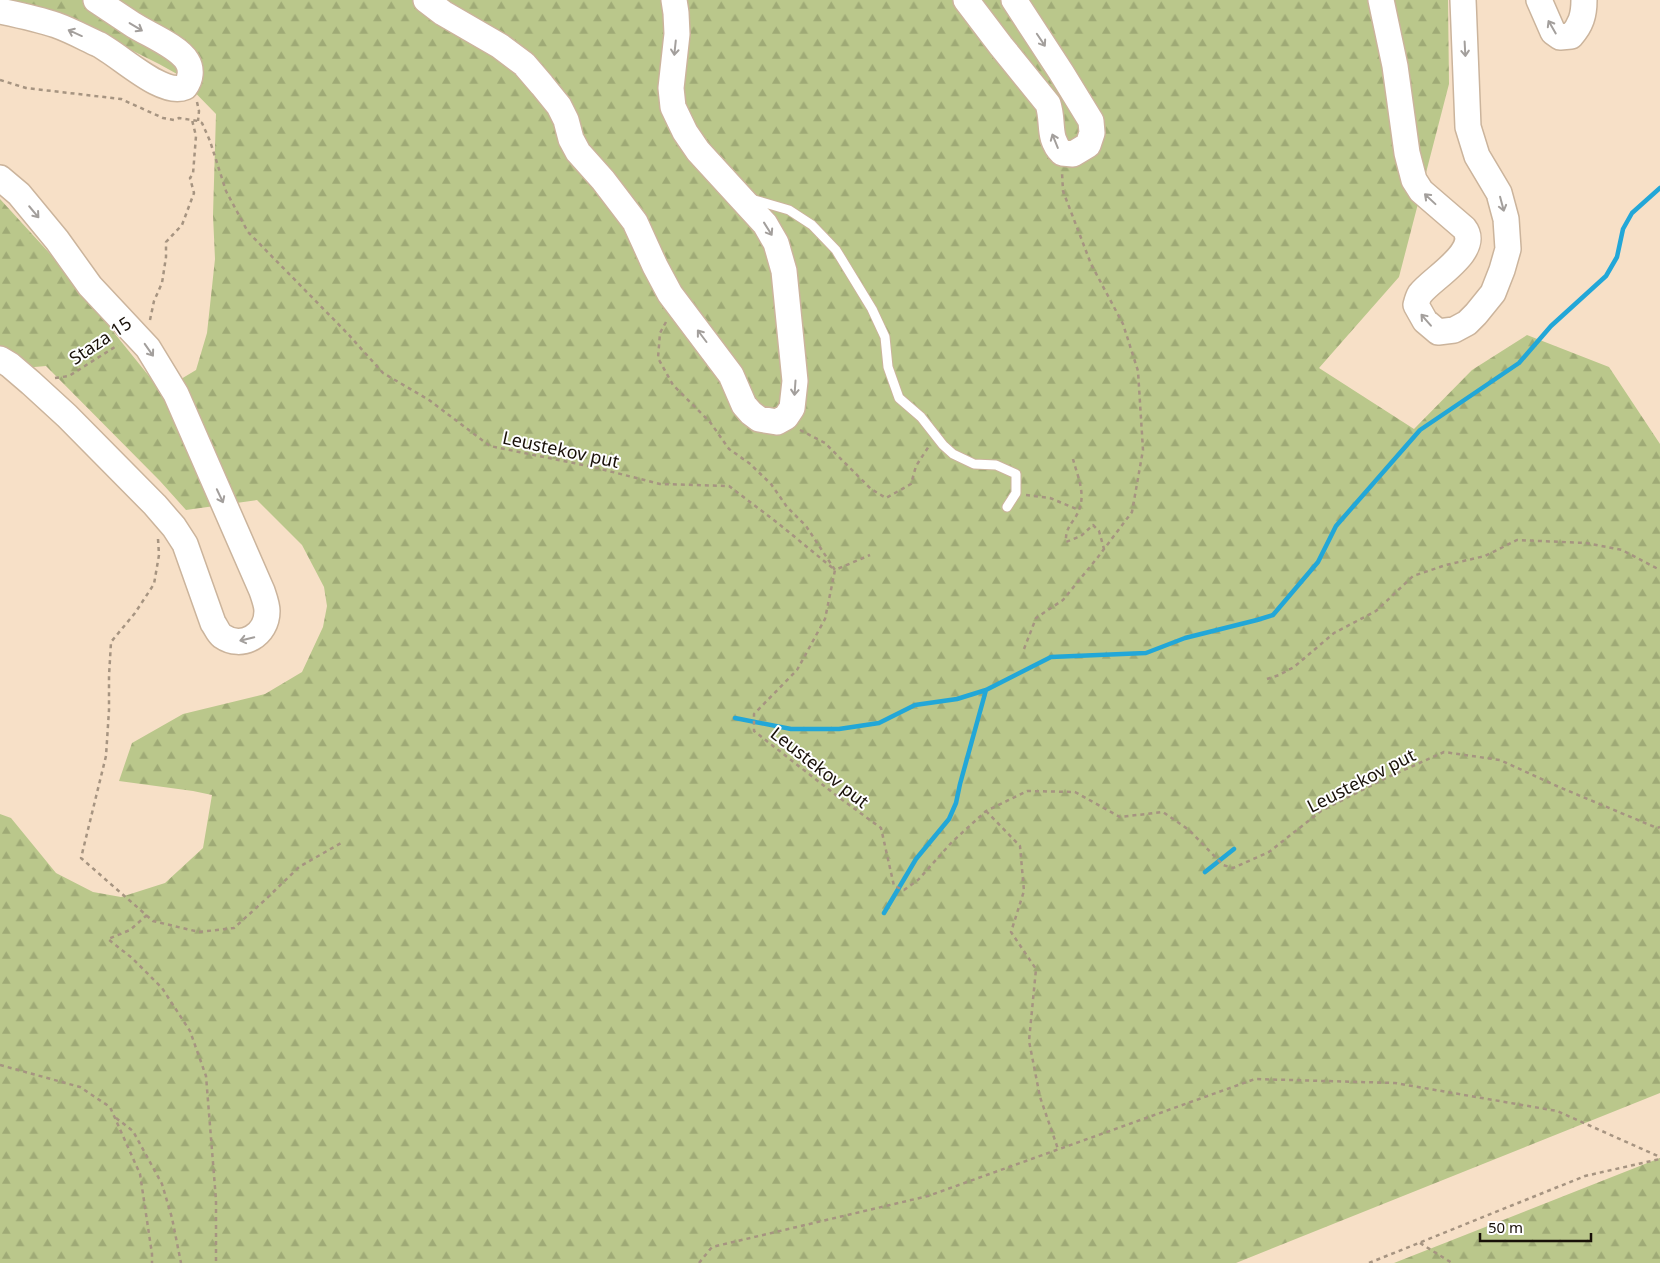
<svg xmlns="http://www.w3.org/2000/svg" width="1660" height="1263" font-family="'Noto Sans',sans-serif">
  <defs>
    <pattern id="forest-firs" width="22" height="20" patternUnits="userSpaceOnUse" patternTransform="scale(1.25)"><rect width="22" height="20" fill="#bac78b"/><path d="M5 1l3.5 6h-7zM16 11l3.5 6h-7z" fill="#9faa76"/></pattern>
  </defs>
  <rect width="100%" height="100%" fill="#f7e0c7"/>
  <!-- forest -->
  <path fill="url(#forest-firs)" d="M 0,0 L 1448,0 L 1449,84 L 1399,277 L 1319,368 L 1414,429 L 1472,370 L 1527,335 L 1609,367 L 1660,444 L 1660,1093 L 1236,1263 L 0,1263 L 0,814 L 11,818 L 56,873 L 93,892 L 121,897 L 165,883 L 203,848 L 212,795 L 193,791 L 119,781 L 132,743 L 183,714 L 265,694 L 302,672 L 323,627 L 327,606 L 324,587 L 302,545 L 257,500 L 186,510 L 160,481 L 46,366 L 0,370 L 0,199 L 53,257 L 161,391 L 196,370 L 207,333 L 215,259 L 213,215 L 216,114 L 177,74 L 159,64 L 107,38 Z
    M 1660,1158 L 1660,1263 L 1394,1263 Z"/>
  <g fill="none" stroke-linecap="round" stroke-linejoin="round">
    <!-- stream -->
    <path stroke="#22a7d8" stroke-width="4.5" d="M 735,718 L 791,729 L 839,729 L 879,723 L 915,705 L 957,699 L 986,690 L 1051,657 L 1146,653 L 1185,638 L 1257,620 L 1273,615 L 1318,562 L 1336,526 L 1420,430 L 1519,363 L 1551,326 L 1606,276 L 1617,257 L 1623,229 L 1632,213 L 1660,188
      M 1205,872 L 1234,849
      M 884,913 L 916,859 L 949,819 L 956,803 L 960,784 L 986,690"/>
    <defs>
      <path id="service" d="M 751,199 L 789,210 L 812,225 L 836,250 L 872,309 L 885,337 L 888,367 L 899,398 L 921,417 L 943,445 L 953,454 L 974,464 L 996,465 L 1016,474 L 1016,493 L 1007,507"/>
      <path id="secondary" d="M 426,0 L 443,13 L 500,46 L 524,64 L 542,85 L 559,106 L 566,120 L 571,139 L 578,152 L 603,180 L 635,222 L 655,266 L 670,294 L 731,375 L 744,405 L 751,413 L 759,419 L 777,422 L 786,417 L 792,408 L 795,381 L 784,271 L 776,243 L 765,224 L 698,151 L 685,132 L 673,107 L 671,88 L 677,34 L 676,13 L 674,0
        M 966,0 L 1001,46 L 1048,104 C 1054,122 1047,138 1062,153 L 1073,154 L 1088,145 L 1092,133 L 1091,121 L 1061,72 L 1014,0
        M 1381,0 L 1395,66 L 1407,153 L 1414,180 L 1421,191 L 1464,228 C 1482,251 1432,278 1420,294 C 1418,297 1417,301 1416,305 L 1425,321 L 1438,332 L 1454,330 L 1467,323 L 1476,314 L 1493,293 L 1502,270 L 1508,249 L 1506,219 L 1499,193 L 1477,156 L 1468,127 L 1463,0
        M 1539,0 L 1553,32 L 1560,37 L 1571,36 C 1581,25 1584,15 1584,0
        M 0,11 C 19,15 38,19 56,25 C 70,30 85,38 98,44 C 120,55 162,97 185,87 C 191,79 192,69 187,61 C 178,46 147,34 132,24 C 120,16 108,8 96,0
        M 0,178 L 19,194 L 57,240 L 90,286 L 148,348 L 176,394 L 262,591 C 264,597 267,605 267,611 C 267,635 242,650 222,636 C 218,633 216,627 213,623 L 185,544 L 174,527 L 155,505 L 67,416 L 31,383 L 10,365 L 0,359"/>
    </defs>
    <!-- service casing -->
    <use href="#service" stroke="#cbb49c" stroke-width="11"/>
    <!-- secondary casing -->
    <use href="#secondary" stroke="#cbb49c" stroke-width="28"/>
    <!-- path -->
    <path stroke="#a69481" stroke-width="2.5" stroke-dasharray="4 4" stroke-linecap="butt" d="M 0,80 L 26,88 L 121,99 L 163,118 L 174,120 L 179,118 L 198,121 L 202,123 L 210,141 L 226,191 L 248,232 L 348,334 L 383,373 L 429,400 L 490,446 L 593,467 L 660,484 L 729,486 L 779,524 L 835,570 L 825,619 L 797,670 L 754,714 L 754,731 L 837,796 L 881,828 L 894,886 L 904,890 L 918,880 L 952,842 L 986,811 L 1027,791 L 1075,792 L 1120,817 L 1163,812 L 1189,830 L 1223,865 L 1233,868 L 1269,852 L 1321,811 L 1386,778 L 1444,752 L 1500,760 L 1559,787 L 1657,828 L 1660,827
      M 197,102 L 199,111 L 198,121
      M 150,320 L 154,301 L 162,283 L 166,257 L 166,242 L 182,225 L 194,193 L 190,178 L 193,174 L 196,136 L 192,120
      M 666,322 L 660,333 L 658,358 L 673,385 L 710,422 L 729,449 L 749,463 L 771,484 L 787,507 L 806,526 L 835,570 L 870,555
      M 55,378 L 69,376 L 118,345
      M 800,430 L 825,443 L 871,489 L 886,498 L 911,484 L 916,466 L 929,446
      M 1073,459 C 1077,475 1086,493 1079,510 C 1074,523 1065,526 1066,542 L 1081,536 L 1093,525 L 1099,531 L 1104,549
      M 1026,495 L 1050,498 L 1079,510
      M 158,539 L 159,555 L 154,584 L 135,613 L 111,642 L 109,676 L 109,710 L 106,756 L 81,858 L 153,921 L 199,932 L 234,928 L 266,899 L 299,867 L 341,843
      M 1024,649 L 1036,618 L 1063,600 L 1098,557 L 1132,512 L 1143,450 L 1138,371 L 1123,324 L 1091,264 L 1063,191 L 1062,172
      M 1267,679 L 1279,675 L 1294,667 L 1334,633 L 1376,611 L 1413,576 L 1446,565 L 1485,556 L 1517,540 L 1586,543 L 1622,550 L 1660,570
      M 986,811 L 1020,846 L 1024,891 L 1011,932 L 1036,969 L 1029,1041 L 1040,1097 L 1058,1149
      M 147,915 L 130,930 L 108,939 L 132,958 L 162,988 L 190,1031 L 206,1076 L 216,1200 L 216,1263
      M 0,1065 L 80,1087 L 110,1107 L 140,1174 L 152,1254 L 152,1263
      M 116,1118 L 133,1131 L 162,1184 L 172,1218 L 181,1263
      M 1420,1243 L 1452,1263
      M 699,1263 L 712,1247 L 928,1196 L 1255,1079 L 1395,1083 L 1557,1111 L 1660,1157
      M 1369,1263 L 1585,1176 L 1660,1159"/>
    <!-- service -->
    <use href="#service" stroke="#fff" stroke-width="9"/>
    <!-- secondary -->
    <use href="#secondary" stroke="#fff" stroke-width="25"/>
  </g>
  <!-- one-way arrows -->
  <defs><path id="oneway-shaft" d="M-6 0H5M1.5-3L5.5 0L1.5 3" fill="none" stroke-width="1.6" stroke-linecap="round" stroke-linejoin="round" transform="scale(1.25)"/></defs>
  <g stroke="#a39f9c">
    <use href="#oneway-shaft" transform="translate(136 27) rotate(31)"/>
    <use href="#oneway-shaft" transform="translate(1552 27) rotate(-120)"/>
    <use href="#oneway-shaft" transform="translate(75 33) rotate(-156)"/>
    <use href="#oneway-shaft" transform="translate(1041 40) rotate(56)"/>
    <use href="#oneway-shaft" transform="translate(675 48) rotate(96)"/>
    <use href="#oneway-shaft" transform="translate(1465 49) rotate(87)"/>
    <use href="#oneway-shaft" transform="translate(1055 141) rotate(-112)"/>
    <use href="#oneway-shaft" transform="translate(1430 199) rotate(-137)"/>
    <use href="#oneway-shaft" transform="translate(1502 204) rotate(75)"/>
    <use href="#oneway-shaft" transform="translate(34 212) rotate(50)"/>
    <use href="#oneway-shaft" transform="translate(768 229) rotate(58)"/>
    <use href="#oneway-shaft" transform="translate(1426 320) rotate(-131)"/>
    <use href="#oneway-shaft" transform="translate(702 336) rotate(-127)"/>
    <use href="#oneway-shaft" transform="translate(149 350) rotate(55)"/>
    <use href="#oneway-shaft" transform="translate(795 388) rotate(94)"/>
    <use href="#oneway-shaft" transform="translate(220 496) rotate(65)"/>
    <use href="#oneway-shaft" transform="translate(247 639) rotate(166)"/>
  </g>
  <g text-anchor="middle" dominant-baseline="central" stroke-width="4" stroke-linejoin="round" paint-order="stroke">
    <!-- street labels -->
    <g font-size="18" fill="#181008" stroke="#fff">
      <text transform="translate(100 340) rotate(-34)">Staza 15</text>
      <text transform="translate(561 449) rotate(12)">Leustekov put</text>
      <text transform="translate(820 767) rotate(38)">Leustekov put</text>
      <text transform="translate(1361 780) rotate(-27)">Leustekov put</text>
    </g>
  </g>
  <!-- scale -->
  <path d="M1480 1233v8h111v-8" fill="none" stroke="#181008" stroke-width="2.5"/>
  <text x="1488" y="1233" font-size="15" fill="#181008" stroke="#ffffff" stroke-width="4" paint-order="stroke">50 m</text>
</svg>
